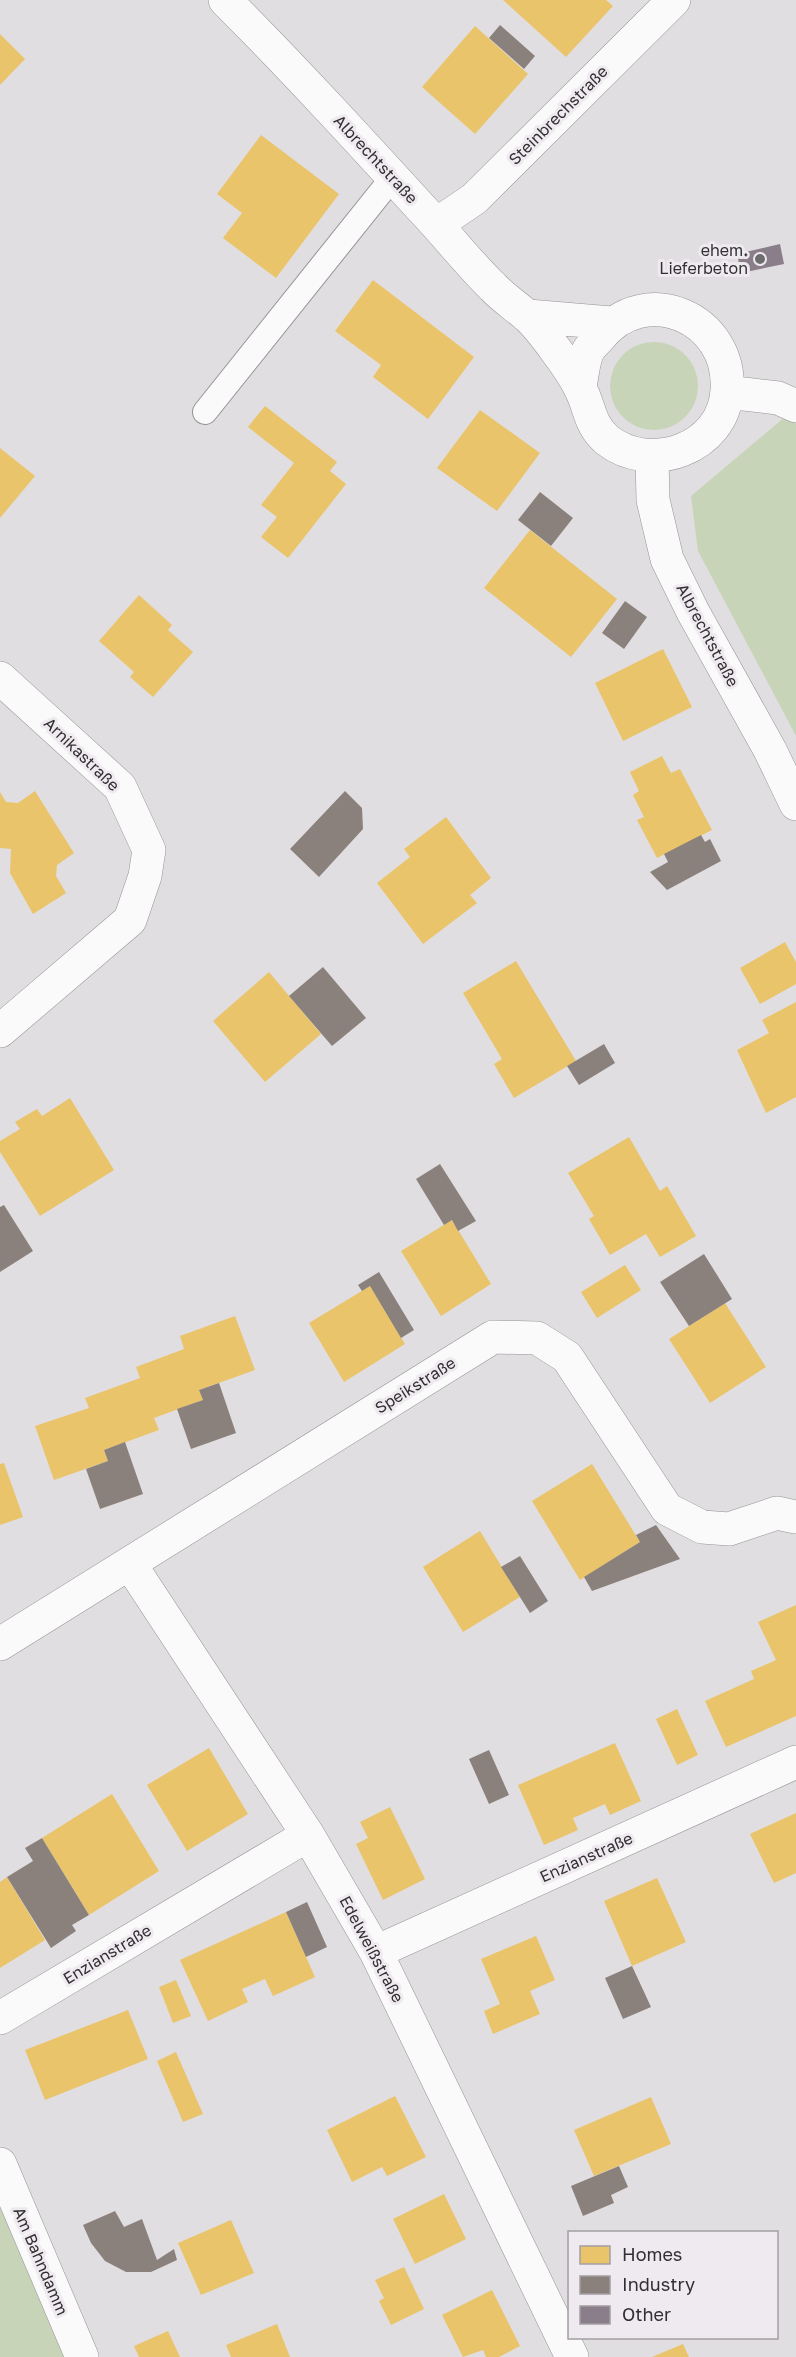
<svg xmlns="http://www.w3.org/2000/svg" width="796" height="2357" font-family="'Golos Text',sans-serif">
  <rect width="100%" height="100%" fill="#e1dee1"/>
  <!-- green -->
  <path fill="#c7d4b8" d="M610 386a44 44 0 1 1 88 0a44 44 0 1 1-88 0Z
    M 786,416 L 796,423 L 796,736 L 698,551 L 691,496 Z
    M 0,2199 L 68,2357 L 0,2357 Z"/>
  <!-- homes -->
  <path fill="#e9c46a" d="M 503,0 L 606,0 L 613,6 L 566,57 Z
    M 475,26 L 528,74 L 475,134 L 422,87 Z
    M 0,34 L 25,59 L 0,85 Z
    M 261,135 L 339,194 L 276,278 L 223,238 L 242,213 L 217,194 Z
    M 373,280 L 474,357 L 428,419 L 373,377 L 381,365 L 335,331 Z
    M 265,406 L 337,462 L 330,471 L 346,484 L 288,558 L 261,537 L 277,517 L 261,505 L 294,463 L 248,427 Z
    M 480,410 L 540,453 L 497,511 L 437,468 Z
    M 0,448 L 35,476 L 0,518 Z
    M 530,530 L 617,599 L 571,657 L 484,588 Z
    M 139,595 L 172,625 L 168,630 L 193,652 L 153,697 L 130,677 L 134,672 L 99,641 Z
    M 663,649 L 692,707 L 623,741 L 595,683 Z
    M 662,756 L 671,773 L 680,769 L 712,830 L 657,858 L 637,820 L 644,817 L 633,795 L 639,791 L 630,772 Z
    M 35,791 L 74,853 L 57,865 L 56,876 L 66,893 L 33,914 L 10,873 L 11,849 L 0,848 L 0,792 L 6,802 L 18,803 Z
    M 446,817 L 491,878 L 470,895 L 477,903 L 423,944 L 377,883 L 410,857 L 404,849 Z
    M 785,942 L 796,962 L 796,984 L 760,1004 L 740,968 Z
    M 516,961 L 576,1061 L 514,1098 L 494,1064 L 502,1059 L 463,993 Z
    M 269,972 L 321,1034 L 265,1082 L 213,1021 Z
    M 796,1002 L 796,1097 L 766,1113 L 737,1050 L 769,1033 L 762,1020 Z
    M 70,1098 L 114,1170 L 40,1216 L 0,1152 L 0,1141 L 20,1129 L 15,1122 L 37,1109 L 42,1116 Z
    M 629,1137 L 660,1191 L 667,1186 L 696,1236 L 660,1257 L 646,1234 L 610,1255 L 589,1219 L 594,1216 L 568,1173 Z
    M 452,1220 L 491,1284 L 441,1316 L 401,1251 Z
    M 625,1265 L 641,1290 L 597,1318 L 581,1292 Z
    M 370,1286 L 405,1344 L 344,1382 L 309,1323 Z
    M 725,1303 L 766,1367 L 710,1403 L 669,1339 Z
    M 235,1316 L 255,1370 L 199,1390 L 203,1400 L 154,1418 L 159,1430 L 104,1450 L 108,1461 L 54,1480 L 35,1426 L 89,1408 L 85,1398 L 140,1378 L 136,1367 L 184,1349 L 180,1336 Z
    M 4,1463 L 23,1517 L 0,1525 L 0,1464 Z
    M 592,1464 L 640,1542 L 580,1580 L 532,1501 Z
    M 480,1531 L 520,1597 L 463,1632 L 423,1567 Z
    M 796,1605 L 796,1716 L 726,1747 L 705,1701 L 754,1679 L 751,1671 L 776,1660 L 758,1622 Z
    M 677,1709 L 698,1755 L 677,1765 L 656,1719 Z
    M 615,1743 L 641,1801 L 610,1815 L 605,1804 L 573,1818 L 578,1830 L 544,1845 L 518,1785 Z
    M 209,1748 L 248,1814 L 187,1851 L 147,1785 Z
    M 112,1794 L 159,1871 L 89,1915 L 42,1838 Z
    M 390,1807 L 425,1879 L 383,1900 L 356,1844 L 368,1838 L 360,1822 Z
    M 796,1813 L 796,1873 L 774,1883 L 750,1834 Z
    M 7,1877 L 45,1940 L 0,1968 L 0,1882 Z
    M 657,1878 L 686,1942 L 632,1966 L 604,1901 Z
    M 286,1912 L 315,1977 L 273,1996 L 265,1979 L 242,1989 L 248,2002 L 208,2021 L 180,1960 Z
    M 536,1936 L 555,1980 L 530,1991 L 540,2014 L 493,2034 L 484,2011 L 500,2004 L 481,1959 Z
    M 176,1980 L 191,2016 L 173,2023 L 159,1987 Z
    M 128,2010 L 148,2059 L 45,2100 L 25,2050 Z
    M 176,2052 L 203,2114 L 183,2122 L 157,2061 Z
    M 395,2096 L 426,2157 L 387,2176 L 382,2167 L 352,2182 L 327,2130 Z
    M 651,2097 L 671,2144 L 594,2176 L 574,2130 Z
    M 444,2194 L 466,2239 L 415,2264 L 393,2219 Z
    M 231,2220 L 254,2273 L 201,2295 L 178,2243 Z
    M 404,2267 L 424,2309 L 391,2325 L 379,2301 L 384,2298 L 375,2280 Z
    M 492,2290 L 520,2346 L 499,2357 L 486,2357 L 483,2350 L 463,2357 L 442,2315 Z
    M 277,2324 L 290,2357 L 231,2357 L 226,2345 Z
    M 168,2331 L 180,2357 L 139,2357 L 134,2346 Z
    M 683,2344 L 689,2357 L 652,2357 Z"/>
  <!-- industry -->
  <path fill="#8a817c" d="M 500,25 L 535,56 L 524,69 L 489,38 Z
    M 540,492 L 573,518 L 551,546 L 518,520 Z
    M 625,601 L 647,617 L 624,649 L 602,633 Z
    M 345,791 L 362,808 L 363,829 L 319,877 L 290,849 Z
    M 701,835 L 705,842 L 710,839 L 721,861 L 667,890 L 650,872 L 668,862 L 664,854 Z
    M 323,967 L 366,1018 L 332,1046 L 289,996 Z
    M 604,1044 L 615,1063 L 579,1085 L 567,1066 Z
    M 440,1164 L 476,1221 L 458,1231 L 452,1220 L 444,1225 L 416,1179 Z
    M 4,1205 L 33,1251 L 0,1272 L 0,1207 Z
    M 704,1254 L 732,1299 L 689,1326 L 660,1282 Z
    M 379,1272 L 414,1330 L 401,1338 L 370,1286 L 362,1291 L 358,1285 Z
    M 219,1383 L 236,1433 L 191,1449 L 177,1409 L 203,1400 L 199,1390 Z
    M 125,1442 L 143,1494 L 100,1509 L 86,1469 L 108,1461 L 104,1450 Z
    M 656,1525 L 680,1559 L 592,1591 L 584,1577 L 640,1542 L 636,1535 Z
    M 520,1556 L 548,1601 L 530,1613 L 501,1567 Z
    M 489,1750 L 509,1795 L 489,1804 L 469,1759 Z
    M 42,1838 L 89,1915 L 72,1925 L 76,1931 L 51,1948 L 7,1877 L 33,1861 L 25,1848 Z
    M 307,1902 L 327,1947 L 306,1957 L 286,1912 Z
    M 632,1966 L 651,2007 L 623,2019 L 605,1978 Z
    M 619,2166 L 628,2187 L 611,2195 L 614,2203 L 583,2216 L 571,2186 Z
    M 115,2211 L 124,2227 L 142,2219 L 157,2260 L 174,2249 L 177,2260 L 151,2272 L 126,2272 L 105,2261 L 91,2243 L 83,2225 Z"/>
  <!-- building -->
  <path fill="#8a7e8b" d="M 780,244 L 784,264 L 741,273 L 737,254 Z"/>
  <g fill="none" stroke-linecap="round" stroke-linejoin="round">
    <defs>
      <path id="service" d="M 205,412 L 393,177"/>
      <path id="minor" d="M 437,224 L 474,199 L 674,0
        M 0,678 L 120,787 L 149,850 L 145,876 L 130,920 L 0,1031
        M 130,1564 L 308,1835 L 376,1952 L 572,2357
        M 0,1644 L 493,1337 L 537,1338 L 567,1357 L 667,1509 L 702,1527 L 729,1529 L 777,1513 L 796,1517
        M 376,1952 L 796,1762
        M 0,2018 L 308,1835
        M 0,2164 L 82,2357"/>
      <path id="tertiary" d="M 652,457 L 653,500 L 667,559 L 693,612 L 770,750 L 796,804"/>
      <path id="secondary" d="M 225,0 C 293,68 358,139 423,210 C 447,235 468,263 493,287 C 503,298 516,306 527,316 C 540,327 573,372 580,388 C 590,406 589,425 607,440 C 650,474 724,449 727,390 C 732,318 645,280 599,338 C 595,342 589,348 587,353 C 583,363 582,377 580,387
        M 528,316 L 611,323
        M 727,392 L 778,398 L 796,406"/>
    </defs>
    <!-- service casing -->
    <use href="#service" stroke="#969396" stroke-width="26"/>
    <!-- minor casing -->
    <use href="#minor" stroke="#969396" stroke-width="34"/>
    <!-- tertiary casing -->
    <use href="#tertiary" stroke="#969396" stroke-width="34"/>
    <!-- secondary casing -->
    <use href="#secondary" stroke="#969396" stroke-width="34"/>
    <!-- service -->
    <use href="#service" stroke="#fafafa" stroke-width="24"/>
    <!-- minor -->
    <use href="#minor" stroke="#fafafa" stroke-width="33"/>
    <!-- tertiary -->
    <use href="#tertiary" stroke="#fafafa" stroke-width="33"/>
    <!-- secondary -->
    <use href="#secondary" stroke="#fafafa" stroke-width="33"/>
  </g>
  <!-- markers -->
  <circle fill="#6f6c6f" stroke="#efeaef" stroke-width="2" cx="760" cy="259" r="6"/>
  <g text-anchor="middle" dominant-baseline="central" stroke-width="6" stroke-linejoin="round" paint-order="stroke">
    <!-- street labels -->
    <g font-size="16" fill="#312f31" stroke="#efeaef">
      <text transform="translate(558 115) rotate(-45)">Steinbrechstraße</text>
      <text transform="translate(376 159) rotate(47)">Albrechtstraße</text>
      <text transform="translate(708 635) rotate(62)">Albrechtstraße</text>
      <text transform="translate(82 754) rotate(44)">Arnikastraße</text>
      <text transform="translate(415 1385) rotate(-32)">Speikstraße</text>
      <text transform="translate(586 1857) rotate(-24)">Enzianstraße</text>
      <text transform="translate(372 1949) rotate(62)">Edelweißstraße</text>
      <text transform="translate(107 1954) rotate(-31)">Enzianstraße</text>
      <text transform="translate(41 2261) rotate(67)">Am Bahndamm</text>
    </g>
    <!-- poi labels -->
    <g font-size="16" fill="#312f31" stroke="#efeaef" text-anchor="end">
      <text x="748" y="250">ehem.<tspan x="748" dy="18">Lieferbeton</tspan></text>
    </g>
  </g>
  <!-- legend -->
  <rect x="568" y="2231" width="210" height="108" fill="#efeaef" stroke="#a39fa3" stroke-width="1.5"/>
  <rect x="580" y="2246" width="30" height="18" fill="#e9c46a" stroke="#a39fa3" stroke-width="1.5"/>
  <text x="622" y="2261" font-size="18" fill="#312f31">Homes</text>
  <rect x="580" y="2276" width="30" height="18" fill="#8a817c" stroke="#a39fa3" stroke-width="1.5"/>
  <text x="622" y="2291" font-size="18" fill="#312f31">Industry</text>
  <rect x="580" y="2306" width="30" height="18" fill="#8a7e8b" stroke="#a39fa3" stroke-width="1.5"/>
  <text x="622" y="2321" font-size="18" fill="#312f31">Other</text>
</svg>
